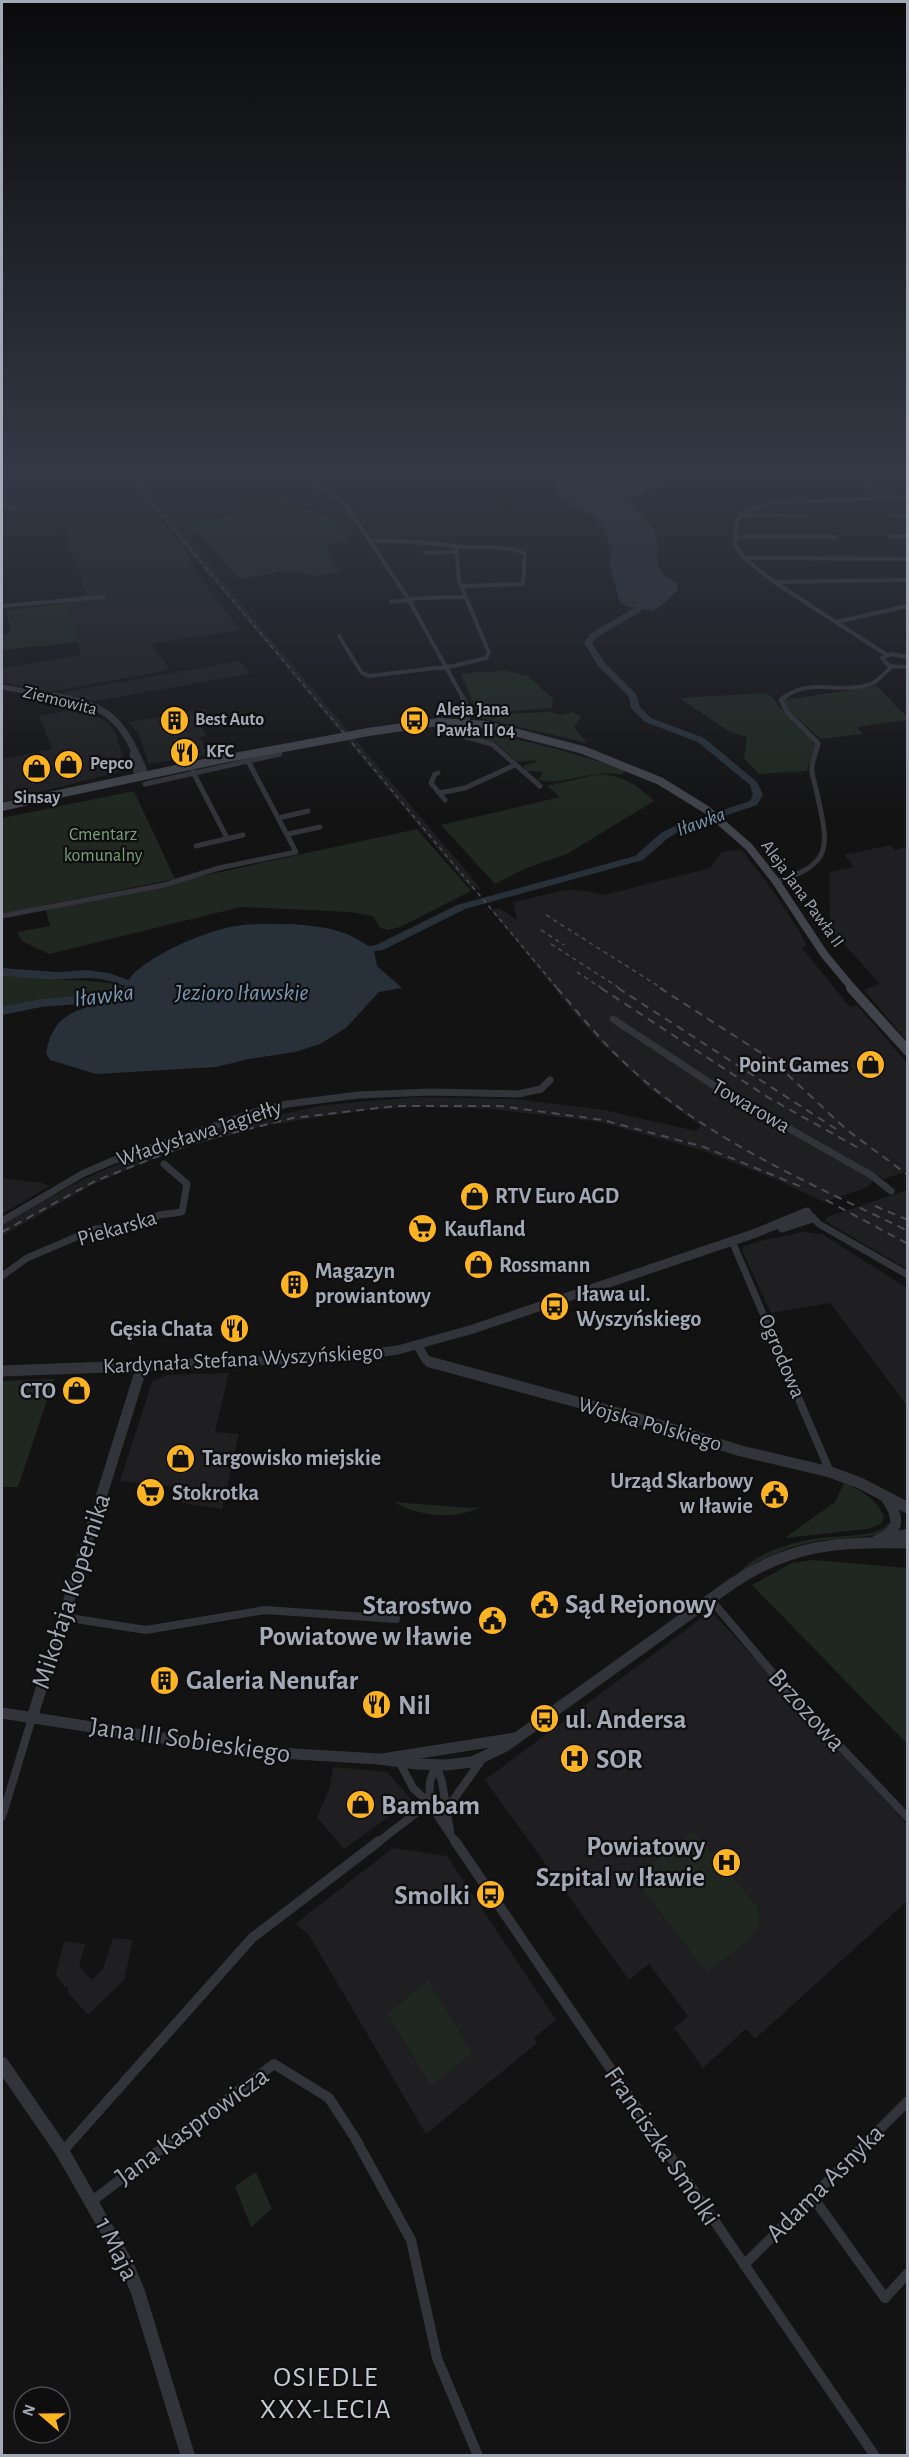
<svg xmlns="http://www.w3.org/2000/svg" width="909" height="2457" font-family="'Alegreya Sans',sans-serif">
  <rect width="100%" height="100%" fill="#131314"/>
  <!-- built -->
  <path fill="#1f1f21" d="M 121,469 L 128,469 L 481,889 L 472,890 Z
    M 164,524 L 190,556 L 189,563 L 240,630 L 151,644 L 170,670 L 49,692 L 2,682 L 2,668 L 81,655 L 66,598 L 87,595 L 62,525 Z
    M 240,661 L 250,673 L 248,674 L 96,701 L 64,695 L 65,692 Z
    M 79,708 L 97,716 L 110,725 L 117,736 L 126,770 L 2,802 L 2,759 L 52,749 L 39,716 Z
    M 205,709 L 210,719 L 200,721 L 206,736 L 200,737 L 208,755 L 149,764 L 138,733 L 128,722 Z
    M 890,845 L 895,850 L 907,847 L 907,1041 L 864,990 L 880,984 L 836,935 L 830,931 L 829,872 L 854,867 L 844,855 Z
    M 741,849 L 774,892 L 799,931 L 807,946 L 802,948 L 850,1007 L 857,1005 L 907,1063 L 907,1171 L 884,1179 L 740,1096 L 734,1108 L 768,1119 L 874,1180 L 868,1187 L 824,1202 L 782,1182 L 704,1151 L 600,1122 L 491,1109 L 420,1107 L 366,1110 L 263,1126 L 194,1145 L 143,1163 L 92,1185 L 2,1236 L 2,1225 L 20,1213 L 88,1177 L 139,1155 L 225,1126 L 325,1105 L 418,1097 L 515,1099 L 604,1110 L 696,1131 L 701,1126 L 651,1090 L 602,1044 L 575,1014 L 491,910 L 499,908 L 517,920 L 513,902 L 566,890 L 587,891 L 604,895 L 710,868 L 722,852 Z
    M 2,1178 L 42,1183 L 50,1186 L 2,1214 Z
    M 907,1190 L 907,1269 L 825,1221 L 827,1217 Z
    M 803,1232 L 822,1234 L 907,1288 L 907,1406 L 830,1303 L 771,1313 L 742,1250 L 744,1246 L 764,1240 Z
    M 229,1373 L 215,1432 L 239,1434 L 222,1509 L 182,1503 L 185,1488 L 120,1481 L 152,1382 L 167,1375 Z
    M 711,1611 L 907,1824 L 907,1901 L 755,2039 L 746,2029 L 703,2068 L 674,2028 L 688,2016 L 649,1964 L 629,1980 L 485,1780 Z
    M 333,1767 L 387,1772 L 412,1800 L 344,1849 L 317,1817 L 330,1788 Z
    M 393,1848 L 447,1856 L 556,2020 L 534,2038 L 537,2043 L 426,2134 L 309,1935 L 295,1924 Z
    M 113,1938 L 133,1940 L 124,1980 L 88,2015 L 67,1991 L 69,1989 L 67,1986 L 65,1987 L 56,1975 L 64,1941 L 85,1944 L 79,1966 L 92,1980 L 103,1969 Z"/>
  <!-- green -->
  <path fill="#1f2720" d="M 873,469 L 907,469 L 907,488 L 871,490 L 868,487 L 872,479 L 869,474 Z
    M 263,491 L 336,521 L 349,541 L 332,543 L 325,548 L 340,572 L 316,576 L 288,571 L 239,579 L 190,523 L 237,514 Z
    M 68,603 L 78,642 L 2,650 L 2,634 L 11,633 L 6,610 Z
    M 504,670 L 528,676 L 553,699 L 552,708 L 485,713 L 476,709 L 461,675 C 469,671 492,673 504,670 Z
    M 877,686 L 907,717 L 907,720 L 857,727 L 862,734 L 821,739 L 785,707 L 784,700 Z
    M 765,693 C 775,697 775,703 782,710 C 795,721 807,729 815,746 L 807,771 L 759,774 L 744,758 L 747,737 L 730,732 L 679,698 Z
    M 550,712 L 561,715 L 573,712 L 581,717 L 574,727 L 587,743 L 477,717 L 480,715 Z
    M 485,732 C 534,743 578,753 625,771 L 621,775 C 591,768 562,787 538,780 L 543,772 L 526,771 L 523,766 L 537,762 L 535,760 L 517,762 L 495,742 L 474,736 L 477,733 Z
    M 599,774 C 622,775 638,785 654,801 L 567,854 L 524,869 L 495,884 L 441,825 L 560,797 L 547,786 Z
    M 134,791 L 175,879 L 2,914 L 2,818 Z
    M 417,829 L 471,891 L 400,927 L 388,930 L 380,928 L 373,916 L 349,912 L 241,907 L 49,954 L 22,941 L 17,932 L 50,926 L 46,910 Z
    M 2,975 C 41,980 79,979 118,984 L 122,987 L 119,993 L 108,997 L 37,1002 L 15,1007 L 2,1008 Z
    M 54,1379 L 18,1487 L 2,1487 L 2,1381 Z
    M 844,1483 C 859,1489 878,1500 884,1517 L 881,1524 L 867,1529 L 785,1538 L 835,1502 Z
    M 394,1502 L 470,1508 L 480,1507 C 454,1521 418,1516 394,1502 Z
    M 888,1523 L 892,1524 L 878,1535 L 817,1541 L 789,1548 L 759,1561 L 738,1574 C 756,1553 786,1544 813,1539 C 831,1535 879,1539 888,1523 Z
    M 813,1560 L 907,1568 L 907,1744 L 752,1585 L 792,1563 Z
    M 691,1832 L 696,1834 L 758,1908 C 759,1914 761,1921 758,1927 C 751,1942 720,1961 707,1972 L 634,1878 Z
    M 428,1980 L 472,2053 L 431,2086 L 388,2014 Z
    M 256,2172 L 272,2209 L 251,2227 L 235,2186 Z"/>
  <!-- water -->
  <path fill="#283139" d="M 561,469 L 690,469 C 672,486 646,487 629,502 C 635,511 648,520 654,530 C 664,551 645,568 677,583 L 677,591 L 662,605 L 652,611 L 626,606 L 619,601 L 610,564 L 612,549 L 603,528 L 594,517 L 557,495 L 553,487 L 556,475 Z
    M 290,924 C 326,927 344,928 374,950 L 377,966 L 402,988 L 379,992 L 346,1028 L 320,1044 L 295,1052 L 249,1059 L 216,1067 L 96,1074 L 50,1060 L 46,1053 C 55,1003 87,1015 119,992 C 127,987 129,977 136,971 C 161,951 195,936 226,928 C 246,922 270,925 290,924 Z"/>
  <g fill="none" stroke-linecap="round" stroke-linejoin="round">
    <!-- river -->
    <path fill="#283139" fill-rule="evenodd" d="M 642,589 L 649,591 L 641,611 L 596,638 L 592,643 L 605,663 L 636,694 L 640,707 L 651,718 L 704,738 L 757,782 L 763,795 L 757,805 L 682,830 L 668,838 L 643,860 L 465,909 L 383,950 L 351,954 L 351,950 L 376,945 L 457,905 L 635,856 L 661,833 L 675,826 L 750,801 L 753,795 L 750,785 L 698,742 L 645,722 L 631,708 L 629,697 L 599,667 L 584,643 L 590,634 L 634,608 Z
      M 2,968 L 57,972 L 86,970 L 109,973 L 128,980 L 145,979 L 151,983 C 138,994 120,983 106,980 C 90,976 75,979 59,979 C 40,980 21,977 2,976 Z
      M 124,993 L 130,997 L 128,1000 L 41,1007 L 2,1015 L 2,1007 L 41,999 Z"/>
    <!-- minor-far4 -->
    <path stroke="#33343a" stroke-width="4" d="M 270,469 L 269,472 L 290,475 L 317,485 L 345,504 L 409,600 L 463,698
      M 251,471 L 270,470
      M 2,506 L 13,508
      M 741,515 L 806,516
      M 891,515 L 908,517
      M 735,537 L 836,537
      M 890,537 L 908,536
      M 372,541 C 404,539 434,545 465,547 C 486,549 506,544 525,554 L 523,584 L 461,586
      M 425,553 L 456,552
      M 744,558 L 908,559
      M 774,582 L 908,580
      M 391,602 L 421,598 L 465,597
      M 2,606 L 104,597
      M 836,622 L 908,606
      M 339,636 L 361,672 L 368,676 L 453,666 L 486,658 L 489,653 L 459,581 L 456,546
      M 887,655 L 774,582 L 744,558 L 735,544 L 737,521 L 746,511 L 774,502 L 908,498
      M 908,657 L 891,654 L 882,658 L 889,666 L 908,667
      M 784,698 C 809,676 844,696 873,683 C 880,679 885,673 891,667"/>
    <!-- minor-far3 -->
    <path stroke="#33343a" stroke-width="5" d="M 462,696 C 469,709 469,717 465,732 L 468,738
      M 463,700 L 459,735 L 492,744 L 540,786
      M 193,772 L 227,838
      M 438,773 L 435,774 L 431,783 L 445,800
      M 145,784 L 280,754
      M 439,793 L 465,788 L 515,765
      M 279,818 L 308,811
      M 288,834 L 320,827
      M 196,846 L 243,835
      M 777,881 C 835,864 828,845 817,793 C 816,786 812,778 812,770 C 811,761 817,752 818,743 L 787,712 L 781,700 L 786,696
      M 2,916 L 164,885 L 219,868 L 296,852 L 248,761"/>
    <!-- minor-far2 -->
    <path stroke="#33343a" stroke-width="7" d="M 613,1019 L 716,1087 L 871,1175 L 891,1191
      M 810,1215 L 819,1224 L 908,1275
      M 2,1221 L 84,1173 L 112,1161 L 255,1112 L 287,1104 L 358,1095 L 431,1092 L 518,1094 L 541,1089 L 550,1080
      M 732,1241 L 784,1363
      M 2,1276 L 27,1258 L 95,1229 L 123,1227 L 146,1222 L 159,1215 L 182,1212 L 187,1184 L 164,1164"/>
    <!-- minor-far1 -->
    <path stroke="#33343a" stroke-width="8" d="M 783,1362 L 830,1472
      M 711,1600 L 787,1690 L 908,1818
      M 63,1617 L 146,1630 L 265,1610 L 396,1619
      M 400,1763 L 413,1788 L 429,1803 L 456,1843
      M 436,1764 L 442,1782 L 450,1831
      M 429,1803 L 430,1781 L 436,1765
      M 446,1810 L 481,1761
      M 2,1817 L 32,1718
      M 377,1843 L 429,1803"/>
    <!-- minor -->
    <path stroke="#33343a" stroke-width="10" d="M 455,1841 L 875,2456
      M 63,2151 L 252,1938 L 379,1841
      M 812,2196 L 885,2298 L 908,2273
      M 92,2201 L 274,2064 L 329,2098 L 355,2138 L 411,2240 L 437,2358 L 478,2456
      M 744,2265 L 908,2101"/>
    <!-- tertiary-far4 -->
    <path stroke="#33343a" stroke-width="5" d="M 2,687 L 62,698"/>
    <!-- tertiary-far3 -->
    <path stroke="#33343a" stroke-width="7" d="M 54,696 C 112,707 121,719 144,771
      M 133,754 L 137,772"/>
    <!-- tertiary-far2 -->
    <path stroke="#33343a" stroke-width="9" d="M 782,1228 L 812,1218
      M 418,1346 L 426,1360 L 434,1363
      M 203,1363 L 337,1358 L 398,1350 L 473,1329 L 753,1234 L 807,1212"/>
    <!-- tertiary-far1 -->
    <path stroke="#33343a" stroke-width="11" d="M 430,1362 L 643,1420 L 741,1451 L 830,1472 L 860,1483 L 908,1508
      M 2,1371 L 241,1362
      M 887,1539 L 908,1534
      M 876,1541 C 900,1531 900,1519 887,1499
      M 2,1713 L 245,1751 L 379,1759 L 417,1764 L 446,1765 L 472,1762 L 504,1747 L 733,1583 C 793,1543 839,1542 908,1543
      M 32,1718 L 142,1366
      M 382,1759 L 515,1738"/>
    <!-- tertiary -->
    <path stroke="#33343a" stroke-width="14" d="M 2,2064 L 62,2151 L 126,2263 L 138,2292 L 188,2456"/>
    <!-- secondary-far1 -->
    <path stroke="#41434a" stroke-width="8" d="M 368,732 L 439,722 L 487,725 L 583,750 L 660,781 L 707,810 L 749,847 L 775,880 L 824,954 L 853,989
      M 40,798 L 223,759 L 332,739
      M 2,807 L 45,797"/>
    <!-- secondary -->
    <path stroke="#41434a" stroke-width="10" d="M 851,988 L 908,1051"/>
    <!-- rail-far1 -->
    <path stroke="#4a4c53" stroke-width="1.5" stroke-dasharray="4.5 4" stroke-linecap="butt" d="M 123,469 L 558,989
      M 546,915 L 663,989
      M 541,930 L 564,945
      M 551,944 L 621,989
      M 577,972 L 603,989"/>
    <!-- rail -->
    <path stroke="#4a4c53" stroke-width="2" stroke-dasharray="8 6" stroke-linecap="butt" d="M 557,988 C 580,1015 602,1042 628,1066 C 707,1140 812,1184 908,1231
      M 601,988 L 769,1098 L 862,1150
      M 618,988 L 836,1129
      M 660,988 L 772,1060 L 847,1130 L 908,1175
      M 826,1200 L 908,1244
      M 875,1206 L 908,1220
      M 2,1232 L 95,1181 L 192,1143 L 293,1118 L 396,1106 L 500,1106 L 603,1120 L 704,1147 L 802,1187"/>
    <!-- secondary-bridge -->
    <path stroke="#41434a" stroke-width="8" d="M 332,739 L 368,732"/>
  </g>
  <!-- sky -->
  <linearGradient id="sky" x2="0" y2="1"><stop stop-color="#0a0a0b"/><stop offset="0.58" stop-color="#333945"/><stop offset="1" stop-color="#333945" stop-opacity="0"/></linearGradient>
  <rect width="909" height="813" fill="url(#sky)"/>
  <!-- icons -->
  <defs>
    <symbol id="building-disc" viewBox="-11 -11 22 22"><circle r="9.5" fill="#fdb322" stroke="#0e0e0f"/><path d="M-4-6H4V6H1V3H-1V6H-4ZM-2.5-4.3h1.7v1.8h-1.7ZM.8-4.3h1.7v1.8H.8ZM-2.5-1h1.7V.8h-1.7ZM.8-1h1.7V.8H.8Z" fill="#111"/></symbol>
    <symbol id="bus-disc" viewBox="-11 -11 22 22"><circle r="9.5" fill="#fdb322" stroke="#0e0e0f"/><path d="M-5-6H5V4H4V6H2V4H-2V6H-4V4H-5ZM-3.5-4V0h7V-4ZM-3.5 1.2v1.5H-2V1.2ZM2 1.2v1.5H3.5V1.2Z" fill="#111"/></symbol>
    <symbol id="restaurant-disc" viewBox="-11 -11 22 22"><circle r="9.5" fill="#fdb322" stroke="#0e0e0f"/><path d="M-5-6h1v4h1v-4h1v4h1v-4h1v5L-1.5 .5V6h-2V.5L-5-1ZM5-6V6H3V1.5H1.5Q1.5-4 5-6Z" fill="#111"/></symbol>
    <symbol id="shop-disc" viewBox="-11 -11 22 22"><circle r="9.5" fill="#fdb322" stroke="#0e0e0f"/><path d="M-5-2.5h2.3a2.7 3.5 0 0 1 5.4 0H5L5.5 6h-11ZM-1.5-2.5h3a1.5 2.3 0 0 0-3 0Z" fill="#111"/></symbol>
    <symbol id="supermarket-disc" viewBox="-11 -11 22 22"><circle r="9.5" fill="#fdb322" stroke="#0e0e0f"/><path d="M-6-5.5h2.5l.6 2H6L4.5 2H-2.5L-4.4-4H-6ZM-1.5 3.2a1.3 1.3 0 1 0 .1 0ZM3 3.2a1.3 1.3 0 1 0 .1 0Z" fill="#111"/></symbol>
    <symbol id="civic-disc" viewBox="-11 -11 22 22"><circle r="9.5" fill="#fdb322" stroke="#0e0e0f"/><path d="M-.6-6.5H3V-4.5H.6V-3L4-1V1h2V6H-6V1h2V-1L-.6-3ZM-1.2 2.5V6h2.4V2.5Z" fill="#111"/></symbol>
    <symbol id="hospital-disc" viewBox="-11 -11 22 22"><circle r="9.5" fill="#fdb322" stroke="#0e0e0f"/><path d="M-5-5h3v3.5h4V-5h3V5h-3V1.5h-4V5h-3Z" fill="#111"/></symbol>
  </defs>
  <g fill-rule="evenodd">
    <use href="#building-disc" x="158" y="704" width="33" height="33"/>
    <use href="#bus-disc" x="398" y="704" width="33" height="33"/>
    <use href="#restaurant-disc" x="168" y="736" width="33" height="33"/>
    <use href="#shop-disc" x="52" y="748" width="33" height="33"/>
    <use href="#shop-disc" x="20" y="752" width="33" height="33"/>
    <use href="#shop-disc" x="854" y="1048" width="33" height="33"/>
    <use href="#shop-disc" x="458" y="1180" width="33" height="33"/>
    <use href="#supermarket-disc" x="406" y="1212" width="33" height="33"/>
    <use href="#shop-disc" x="462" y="1248" width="33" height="33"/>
    <use href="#building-disc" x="278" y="1268" width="33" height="33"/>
    <use href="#bus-disc" x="538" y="1290" width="33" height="33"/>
    <use href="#restaurant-disc" x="218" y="1312" width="33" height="33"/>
    <use href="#shop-disc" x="60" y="1374" width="33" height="33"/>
    <use href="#shop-disc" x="164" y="1442" width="33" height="33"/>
    <use href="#supermarket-disc" x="134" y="1476" width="33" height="33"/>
    <use href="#civic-disc" x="758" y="1478" width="33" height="33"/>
    <use href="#civic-disc" x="528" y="1588" width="33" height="33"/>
    <use href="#civic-disc" x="476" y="1604" width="33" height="33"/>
    <use href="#building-disc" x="148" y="1664" width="33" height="33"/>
    <use href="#restaurant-disc" x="360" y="1688" width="33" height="33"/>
    <use href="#bus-disc" x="528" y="1702" width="33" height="33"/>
    <use href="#hospital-disc" x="558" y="1742" width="33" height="33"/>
    <use href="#shop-disc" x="344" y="1788" width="33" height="33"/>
    <use href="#hospital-disc" x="710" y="1846" width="33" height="33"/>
    <use href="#bus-disc" x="474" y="1878" width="33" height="33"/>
  </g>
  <g text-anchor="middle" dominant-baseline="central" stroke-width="4.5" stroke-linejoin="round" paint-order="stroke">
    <!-- far-street labels -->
    <g font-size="18" fill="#a3a9b6" stroke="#0e0e0f">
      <text transform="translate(60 701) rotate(14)">Ziemowita</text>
      <text transform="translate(802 894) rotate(54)">Aleja Jana Pawła II</text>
    </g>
    <!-- far-poi labels -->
    <g font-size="18" font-weight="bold" fill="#a3a9b6" stroke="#0e0e0f" text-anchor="start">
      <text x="436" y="710">Aleja Jana<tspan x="436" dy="21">Pawła II 04</tspan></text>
      <text x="195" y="720">Best Auto</text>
      <text x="206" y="752">KFC</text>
      <text x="90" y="764">Pepco</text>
      <text x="37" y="798" text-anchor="middle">Sinsay</text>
    </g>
    <!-- far-park labels -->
    <g font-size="18" fill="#79a27b" stroke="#0e0e0f">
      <text x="103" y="835">Cmentarz<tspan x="103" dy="21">komunalny</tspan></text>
    </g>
    <!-- far-water labels -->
    <g font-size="20" font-style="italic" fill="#7897b3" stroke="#0e0e0f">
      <text transform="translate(701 822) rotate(-20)">Iławka</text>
    </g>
    <!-- poi labels -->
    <g font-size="22" font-weight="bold" fill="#a3a9b6" stroke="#0e0e0f" text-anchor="start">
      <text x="849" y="1065" text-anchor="end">Point Games</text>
      <text x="495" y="1196">RTV Euro AGD</text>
      <text x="444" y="1229">Kaufland</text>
      <text x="499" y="1265">Rossmann</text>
      <text x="315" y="1271">Magazyn<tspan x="315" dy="25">prowiantowy</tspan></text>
      <text x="576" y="1294">Iława ul.<tspan x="576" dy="25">Wyszyńskiego</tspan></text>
      <text x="213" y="1329" text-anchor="end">Gęsia Chata</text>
      <text x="56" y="1391" text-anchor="end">CTO</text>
      <text x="202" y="1458">Targowisko miejskie</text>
      <text x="753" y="1481" text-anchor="end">Urząd Skarbowy<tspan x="753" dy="25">w Iławie</tspan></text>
      <text x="172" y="1493">Stokrotka</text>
    </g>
    <!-- street labels -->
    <g font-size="22" fill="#a3a9b6" stroke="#0e0e0f">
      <text transform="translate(751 1106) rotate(30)">Towarowa</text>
      <text transform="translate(199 1133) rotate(-18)">Władysława Jagiełły</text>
      <text transform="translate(117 1228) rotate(-16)">Piekarska</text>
      <text transform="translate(782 1356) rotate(67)">Ogrodowa</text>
      <text transform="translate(243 1359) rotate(-3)">Kardynała Stefana Wyszyńskiego</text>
      <text transform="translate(650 1424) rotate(16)">Wojska Polskiego</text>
    </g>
    <!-- water labels -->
    <g font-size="24" font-style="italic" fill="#7897b3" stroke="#0e0e0f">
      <text x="242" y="993">Jezioro Iławskie</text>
      <text transform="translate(104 996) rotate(-7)">Iławka</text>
    </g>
    <!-- near-street labels -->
    <g font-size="27" fill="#a3a9b6" stroke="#0e0e0f">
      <text transform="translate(71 1591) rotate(-72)">Mikołaja Kopernika</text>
      <text transform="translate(807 1710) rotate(48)">Brzozowa</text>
      <text transform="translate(190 1740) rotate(8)">Jana III Sobieskiego</text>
      <text transform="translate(192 2126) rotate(-36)">Jana Kasprowicza</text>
      <text transform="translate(662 2146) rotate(56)">Franciszka Smolki</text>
      <text transform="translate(825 2183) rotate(-45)">Adama Asnyka</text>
      <text transform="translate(117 2249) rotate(64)">1 Maja</text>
    </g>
    <!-- near-poi labels -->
    <g font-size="27" font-weight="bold" fill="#a3a9b6" stroke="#0e0e0f" text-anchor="start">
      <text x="565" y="1604">Sąd Rejonowy</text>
      <text x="472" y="1605" text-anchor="end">Starostwo<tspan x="472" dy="31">Powiatowe w Iławie</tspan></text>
      <text x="186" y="1680">Galeria Nenufar</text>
      <text x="398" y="1705">Nil</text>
      <text x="565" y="1719">ul. Andersa</text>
      <text x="596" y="1759">SOR</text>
      <text x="381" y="1805">Bambam</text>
      <text x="705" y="1846" text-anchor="end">Powiatowy<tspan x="705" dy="31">Szpital w Iławie</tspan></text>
      <text x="470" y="1895" text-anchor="end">Smolki</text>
    </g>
    <!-- near-neighbourhood labels -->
    <g font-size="28" letter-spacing="1.5" fill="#c4c8d2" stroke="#0e0e0f">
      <text x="326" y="2378">OSIEDLE<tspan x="326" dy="32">XXX-LECIA</tspan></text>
    </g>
  </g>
  <!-- border -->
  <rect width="909" height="2457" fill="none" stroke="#a3a9b6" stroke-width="6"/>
  <!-- north arrow -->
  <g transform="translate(42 2415) rotate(290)"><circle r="28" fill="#0e0e0f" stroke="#4a4c52" stroke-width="1.5"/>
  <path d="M0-4.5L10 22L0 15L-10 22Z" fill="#fdb322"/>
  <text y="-9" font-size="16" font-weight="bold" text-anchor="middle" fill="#a3a9b6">N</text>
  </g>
</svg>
